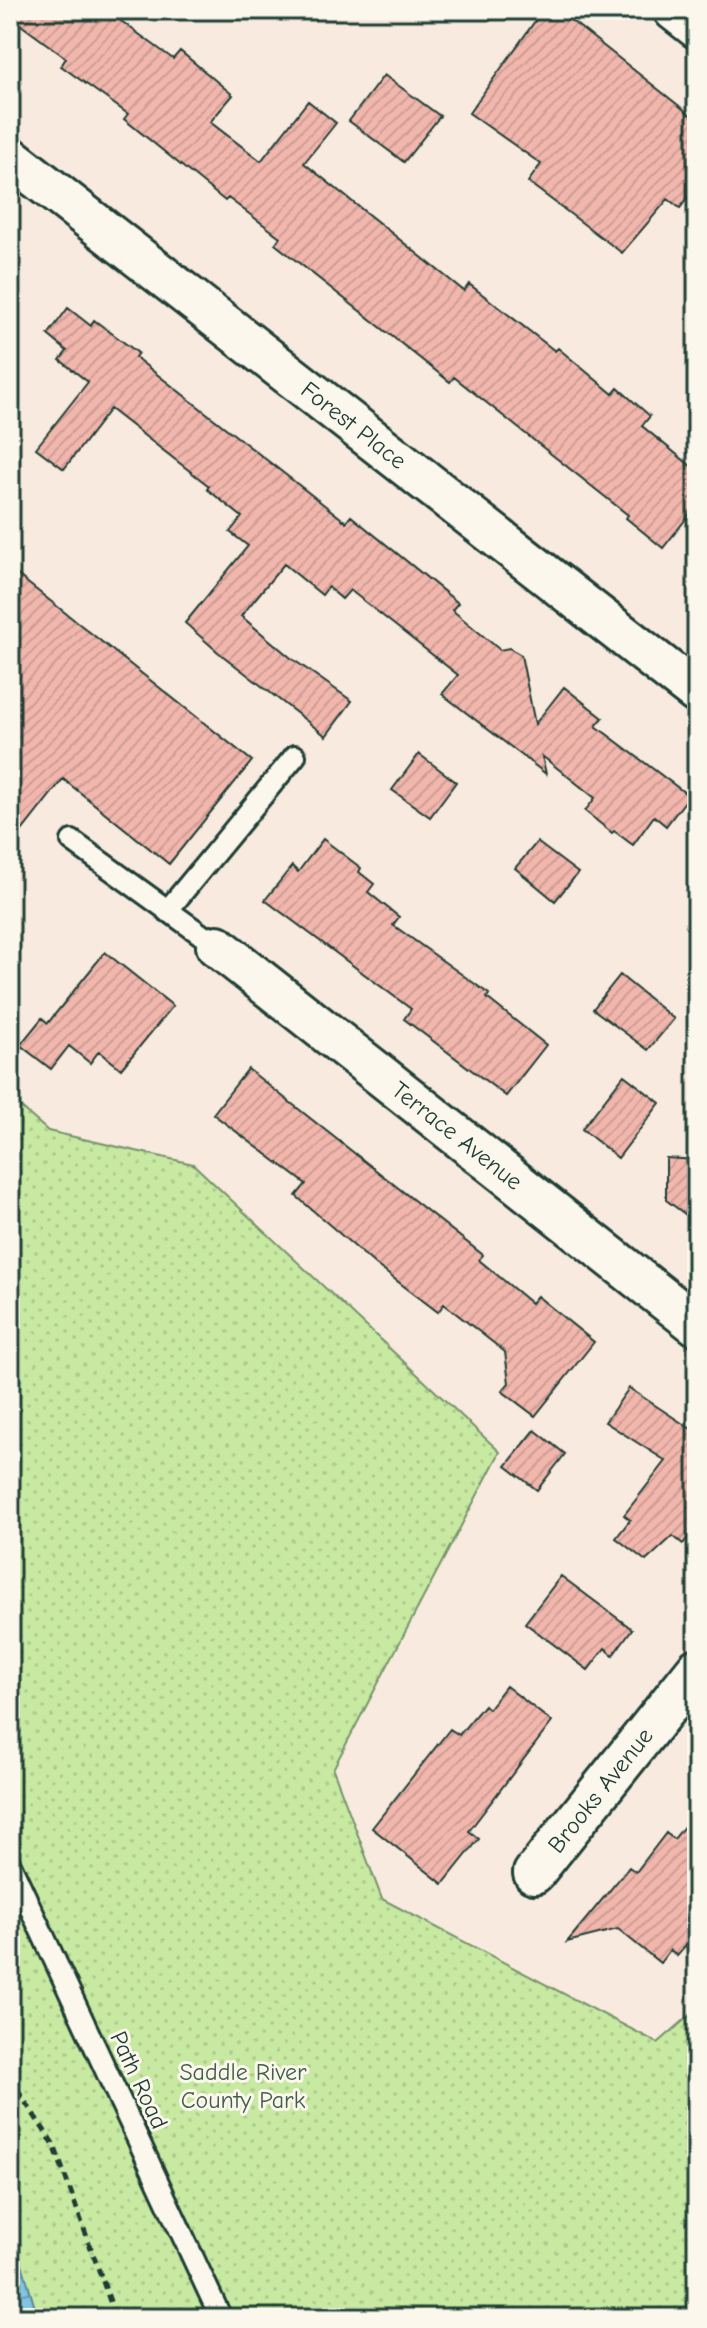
<svg xmlns="http://www.w3.org/2000/svg" width="707" height="2328" font-family="'Comic Neue',sans-serif">
  <defs>
    <pattern id="park-dots" width="8" height="8" patternUnits="userSpaceOnUse" patternTransform="scale(2)"><rect width="8" height="8" fill="#c8e9a1"/><path d="M2 2h.1M6 6h.1" fill="none" stroke="#abc98b" stroke-width="1.8" stroke-linecap="round"/></pattern>
    <pattern id="water-waves" width="16" height="10" patternUnits="userSpaceOnUse" patternTransform="scale(2)"><rect width="16" height="10" fill="#83c4e3"/><path d="M0 5q4-4 8 0t8 0" fill="none" stroke="#6ba0b9"/></pattern>
    <pattern id="building-hatch" width="6" height="6" patternUnits="userSpaceOnUse" patternTransform="scale(2)"><rect width="6" height="6" fill="#f1b6ac"/><path d="M-1 1l2-2M0 6l6-6M5 7l2-2" fill="none" stroke="#ce9d95"/></pattern>
  </defs>
  <rect width="100%" height="100%" fill="#f9eadf"/>
  <filter id="ink" filterUnits="userSpaceOnUse"><feTurbulence type="fractalNoise" baseFrequency=".0125" numOctaves="2"/><feDisplacementMap in="SourceGraphic" scale="16" xChannelSelector="R" yChannelSelector="G"/><feConvolveMatrix kernelMatrix="1 2 1 2 8 2 1 2 1" color-interpolation-filters="sRGB"/></filter>
  <g filter="url(#ink)">
    <!-- park -->
    <path fill="url(#park-dots)" stroke="#74936a" stroke-width="2" d="M 10,1098 L 48,1131 L 193,1164 L 500,1452 L 333,1769 L 382,1899 L 658,2043 L 697,2009 L 697,2318 L 10,2318 Z"/>
    <!-- water -->
    <path fill="url(#water-waves)" stroke="#5b8e9d" stroke-width="2" d="M 10,2223 L 38,2318 L 10,2318 Z"/>
    <!-- building -->
    <path fill="url(#building-hatch)" stroke="#1f3d34" stroke-width="2" d="M 10,10 L 106,10 L 173,59 L 180,51 L 233,95 L 210,122 L 261,161 L 308,101 L 336,123 L 304,163 L 464,291 L 469,284 L 555,351 L 558,348 L 613,394 L 618,388 L 650,416 L 642,426 L 697,471 L 697,505 L 663,548 L 626,518 L 628,515 L 454,377 L 450,382 L 275,244 L 280,237 L 228,198 L 225,201 L 124,119 L 128,114 L 61,66 L 66,58 L 10,17 Z
      M 543,10 L 558,10 L 697,120 L 697,186 L 680,208 L 668,199 L 622,253 L 528,182 L 541,164 L 469,113 Z
      M 384,75 L 440,116 L 404,162 L 349,121 Z
      M 68,308 L 91,326 L 94,320 L 138,353 L 135,357 L 346,522 L 351,516 L 458,603 L 452,610 L 500,650 L 509,648 L 521,655 L 535,724 L 564,687 L 603,718 L 596,726 L 689,796 L 666,826 L 654,816 L 633,845 L 614,831 L 612,833 L 585,811 L 595,798 L 542,756 L 546,774 L 442,694 L 458,675 L 350,590 L 342,599 L 328,587 L 322,595 L 284,564 L 241,616 L 291,658 L 352,701 L 326,736 L 218,652 L 185,623 L 248,546 L 230,532 L 242,517 L 207,489 L 209,486 L 110,409 L 64,469 L 36,448 L 88,382 L 60,360 L 67,351 L 48,335 Z
      M 10,569 L 252,761 L 169,864 L 63,779 L 10,846 Z
      M 419,754 L 456,782 L 430,817 L 392,790 Z
      M 323,839 L 361,868 L 359,872 L 374,884 L 368,892 L 399,917 L 393,925 L 489,994 L 487,998 L 546,1045 L 506,1096 L 404,1019 L 411,1009 L 265,900 L 292,866 L 298,872 Z
      M 537,842 L 578,873 L 555,901 L 515,868 Z
      M 105,952 L 173,1006 L 121,1069 L 99,1051 L 90,1063 L 69,1046 L 51,1069 L 20,1045 L 42,1018 L 48,1023 Z
      M 620,975 L 674,1019 L 648,1050 L 593,1009 Z
      M 248,1069 L 483,1255 L 479,1260 L 531,1303 L 537,1296 L 594,1342 L 535,1416 L 502,1391 L 509,1383 L 505,1352 L 444,1304 L 438,1312 L 376,1265 L 296,1196 L 306,1184 L 213,1114 Z
      M 624,1075 L 660,1103 L 618,1158 L 582,1129 Z
      M 666,1158 L 697,1160 L 697,1223 L 666,1200 Z
      M 629,1388 L 691,1429 L 697,1421 L 697,1526 L 683,1544 L 673,1536 L 646,1561 L 616,1538 L 630,1520 L 624,1515 L 666,1461 L 605,1422 Z
      M 535,1430 L 565,1454 L 537,1490 L 506,1466 Z
      M 561,1576 L 632,1629 L 613,1655 L 605,1648 L 588,1670 L 525,1623 Z
      M 506,1686 L 552,1722 L 469,1831 L 479,1839 L 443,1884 L 372,1828 L 450,1729 L 459,1735 L 484,1705 L 488,1709 Z
      M 697,1810 L 697,1933 L 677,1956 L 670,1950 L 660,1963 L 618,1929 L 567,1942 L 629,1867 L 636,1872 L 666,1833 L 674,1839 Z"/>
    <g fill="none" stroke-linecap="round" stroke-linejoin="round">
      <defs>
        <path id="lane" d="M 72,841 L 217,946
          M 167,911 L 295,756
          M 10,1864 L 221,2318"/>
        <g id="street">
          <path d="M 674,10 L 697,28"/>
          <path id="s1" d="M 10,157 L 697,693"/>
          <path id="s2" d="M 217,946 L 697,1325"/>
          <path id="s3" d="M 534,1873 L 697,1669"/>
        </g>
      </defs>
      <!-- lane casing -->
      <use href="#lane" stroke="#1f3d34" stroke-width="26"/>
      <!-- street casing -->
      <use href="#street" stroke="#1f3d34" stroke-width="46"/>
      <!-- path -->
      <path stroke="#1f3d34" stroke-width="5" stroke-dasharray="8 6" stroke-linecap="butt" d="M 10,2079 L 54,2145 L 116,2318"/>
      <!-- lane -->
      <use href="#lane" stroke="#fbf7ec" stroke-width="20"/>
      <!-- street -->
      <use href="#street" stroke="#fbf7ec" stroke-width="40"/>
    </g>
  </g>
  <g text-anchor="middle" dominant-baseline="central" stroke-width="6" stroke-linejoin="round" paint-order="stroke">
    <!-- street labels -->
    <g font-size="24" fill="#1f3d34" stroke="#fbf7ec">
      <text stroke="none"><textPath href="#s1" startOffset="436">Forest Place</textPath></text>
      <text stroke="none"><textPath href="#s2" startOffset="306">Terrace Avenue</textPath></text>
      <text stroke="none"><textPath href="#s3" startOffset="106">Brooks Avenue</textPath></text>
      <text transform="translate(139 2080) rotate(65)">Path Road</text>
    </g>
    <!-- park labels -->
    <g font-size="24" fill="#415f4a" stroke="#fbf7ec">
      <text x="243" y="2072">Saddle River<tspan x="243" dy="28">County Park</tspan></text>
    </g>
  </g>
  <!-- margin -->
  <rect width="707" height="2328" fill="none" stroke="#fbf7ec" stroke-width="40"/>
  <rect x="20" y="20" width="667" height="2288" fill="none" stroke="#1f3d34" stroke-width="3" filter="url(#ink)"/>
</svg>
